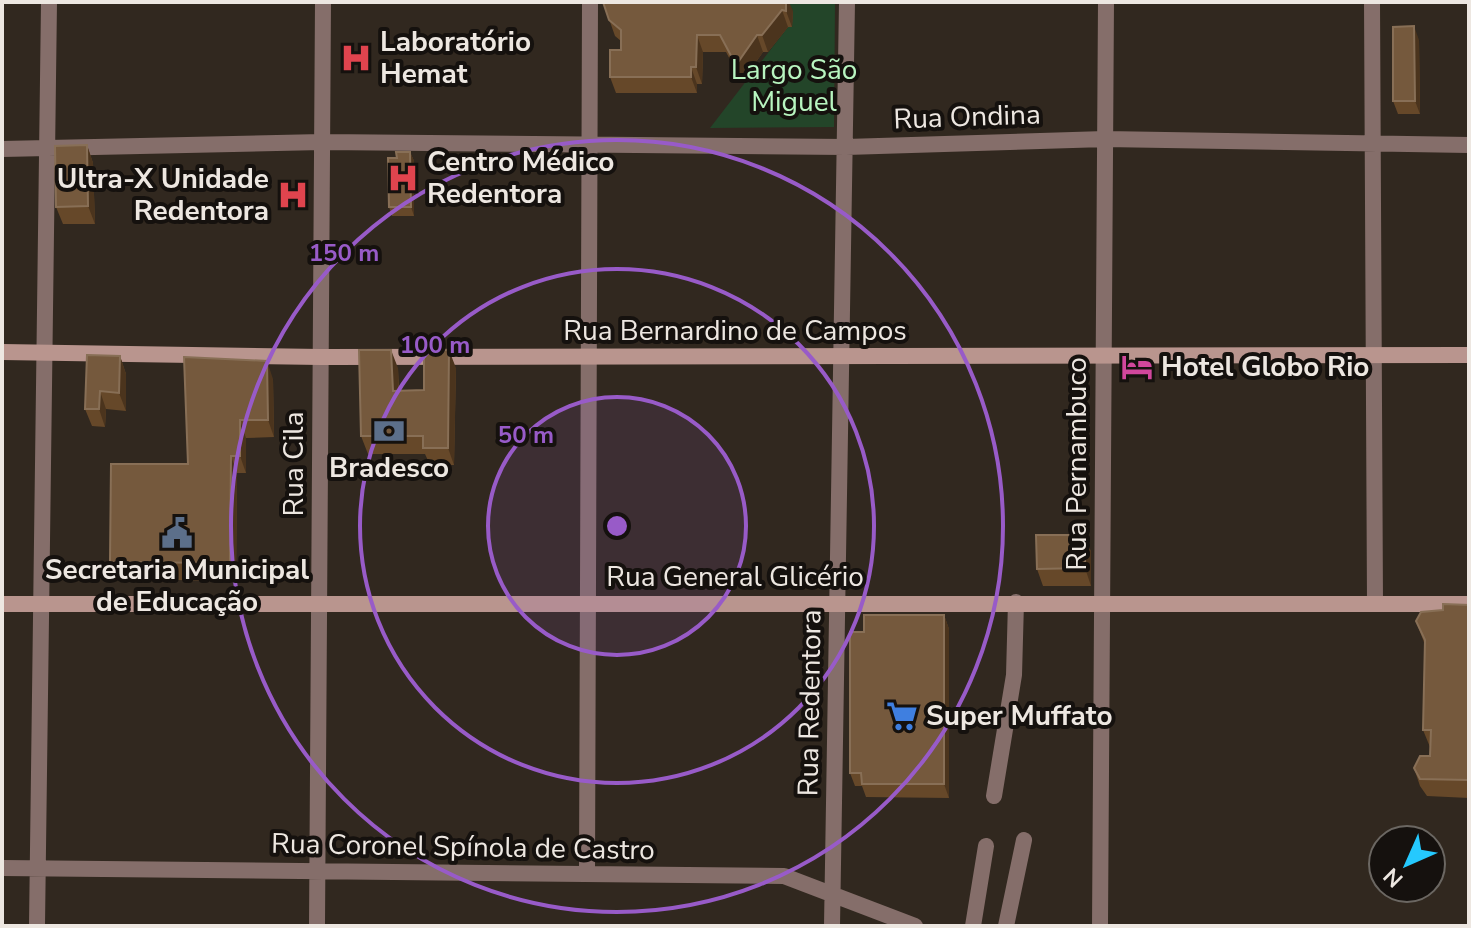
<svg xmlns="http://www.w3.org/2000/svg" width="1471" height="928" font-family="'Nunito Sans',sans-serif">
  <rect width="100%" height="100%" fill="#31281f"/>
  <!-- green -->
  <path fill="#234529" d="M 782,2 L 835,2 L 834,127 L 710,128 L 788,27 L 792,27 L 793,11 L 787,10 Z"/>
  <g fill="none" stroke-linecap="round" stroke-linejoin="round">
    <!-- street -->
    <path stroke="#856e6a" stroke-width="16" d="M 1372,2 L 1375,603
      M 2,149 L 322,142 L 846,147 L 1105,139 L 1469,145
      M 994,796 L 1014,675 L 1016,602
      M 2,868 L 784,876 L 915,926
      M 587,874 L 590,2
      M 37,926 L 49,2
      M 317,926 L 323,2
      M 832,926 L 847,2
      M 973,926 L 986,846
      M 1006,926 L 1024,840
      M 1100,926 L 1106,2"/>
    <!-- secondary -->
    <path stroke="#b9958e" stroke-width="16" d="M 2,352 L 321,357 L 1469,355
      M 2,604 L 1469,604"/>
  </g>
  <!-- wall -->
  <path fill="#664829" d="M 603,2 L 793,11 L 792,27 L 788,27 L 768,52 L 763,52 L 742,82 L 726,52 L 703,52 L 702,84 L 697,84 L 697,93 L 616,93 L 610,77 L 621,50 L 621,41 L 615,36 Z
    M 1419,40 L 1420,114 L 1398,114 L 1393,101 Z
    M 87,145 L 93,163 L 95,224 L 63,224 L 56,207 Z
    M 410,152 L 414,161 L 414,216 L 392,216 L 389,207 L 397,158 Z
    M 120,356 L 126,374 L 126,411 L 106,409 L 105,427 L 92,426 L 85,409 Z
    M 398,368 L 399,390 L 424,390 L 456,368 L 454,465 L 430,465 L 425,454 L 368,454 L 361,436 Z
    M 273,379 L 274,437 L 246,438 L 246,473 L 237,473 L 236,581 L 117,579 L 110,562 L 188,464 Z
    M 1085,535 L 1091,552 L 1091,586 L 1043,586 L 1037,569 Z
    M 1469,605 L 1469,798 L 1427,796 L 1420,786 L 1414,768 L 1430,756 L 1430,747 L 1423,730 L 1425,645 L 1416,621 Z
    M 944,615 L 949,629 L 949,798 L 866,797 L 862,786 L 855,786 L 850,773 L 864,632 Z"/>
  <!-- shaded-wall -->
  <path fill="#4b341d" d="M 786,2 L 789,2 L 793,11 L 792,27 L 786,11 Z
    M 782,10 L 788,27 L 768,52 L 762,35 Z
    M 1414,26 L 1419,40 L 1420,114 L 1415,101 Z
    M 697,35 L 703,52 L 702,84 L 696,67 Z
    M 757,35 L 763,52 L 742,82 L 736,65 Z
    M 691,67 L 697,84 L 697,93 L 691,77 Z
    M 87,145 L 93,163 L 95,224 L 88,206 Z
    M 410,152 L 414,161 L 414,216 L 411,207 Z
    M 391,350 L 398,368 L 399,408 L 393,391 Z
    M 449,350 L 456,368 L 454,465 L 448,448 Z
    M 120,356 L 126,374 L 126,411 L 119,393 Z
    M 267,361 L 273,379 L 274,437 L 268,420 Z
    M 100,391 L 106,409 L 105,427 L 99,409 Z
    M 240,420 L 246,438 L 246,473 L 240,456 Z
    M 231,456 L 237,473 L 236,581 L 230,563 Z
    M 1085,535 L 1091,552 L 1091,586 L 1085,568 Z
    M 944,615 L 949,629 L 949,798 L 944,784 Z"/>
  <!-- building -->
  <path fill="#75593d" stroke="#886f56" stroke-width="2" d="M 603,2 L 786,2 L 786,11 L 782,10 L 762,35 L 757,35 L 736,65 L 720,35 L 697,35 L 696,67 L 691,67 L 691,77 L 610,77 L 610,50 L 621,50 L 621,30 L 609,20 Z
    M 1414,26 L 1415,101 L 1393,101 L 1393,27 Z
    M 87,145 L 88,206 L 56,207 L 55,146 Z
    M 1468,145 L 1469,145 L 1469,321 Z
    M 396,152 L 410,152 L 411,207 L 389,207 L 388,158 L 397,158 Z
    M 359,350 L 391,350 L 393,391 L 424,390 L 424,350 L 449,350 L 448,448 L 423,448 L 423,436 L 361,436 Z
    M 87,355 L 120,356 L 119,393 L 100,391 L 99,409 L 85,409 Z
    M 184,357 L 267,361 L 268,420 L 240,420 L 240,456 L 231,456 L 230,563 L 110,562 L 111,464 L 188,464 Z
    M 1036,535 L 1085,535 L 1085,568 L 1037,569 Z
    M 1443,604 L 1469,605 L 1469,780 L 1420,779 L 1414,768 L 1420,756 L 1430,756 L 1431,730 L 1423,730 L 1425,640 L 1416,621 L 1421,612 L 1443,610 Z
    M 864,615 L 944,615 L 944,784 L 862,784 L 861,773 L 850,773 L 850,632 L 864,632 Z"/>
  <!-- distance rings -->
  <circle cx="617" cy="526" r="129" fill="#985bc8" fill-opacity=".12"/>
  <g fill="none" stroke="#985bc8" stroke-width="4">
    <circle cx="617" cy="526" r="129"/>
    <circle cx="617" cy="526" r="257"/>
    <circle cx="617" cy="526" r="386"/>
  </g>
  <!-- icons -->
  <defs>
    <symbol id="hospital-bare" viewBox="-9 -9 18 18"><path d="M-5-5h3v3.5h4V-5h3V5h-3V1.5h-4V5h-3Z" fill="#e0444e" stroke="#15110e" stroke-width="2.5" paint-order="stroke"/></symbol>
    <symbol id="hotel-bare" viewBox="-9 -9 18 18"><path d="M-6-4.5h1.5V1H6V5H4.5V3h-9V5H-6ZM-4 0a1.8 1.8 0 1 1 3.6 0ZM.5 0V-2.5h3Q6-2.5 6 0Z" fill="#d1479c" stroke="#15110e" stroke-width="2.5" paint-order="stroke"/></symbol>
    <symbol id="bank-bare" viewBox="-9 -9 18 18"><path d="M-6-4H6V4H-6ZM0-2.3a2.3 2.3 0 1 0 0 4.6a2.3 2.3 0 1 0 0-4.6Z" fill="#5c6f8a" stroke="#15110e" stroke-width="2.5" paint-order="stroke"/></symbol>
    <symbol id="civic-bare" viewBox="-9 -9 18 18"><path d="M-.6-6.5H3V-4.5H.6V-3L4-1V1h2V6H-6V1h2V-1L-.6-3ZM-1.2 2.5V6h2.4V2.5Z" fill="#5c6f8a" stroke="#15110e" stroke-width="2.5" paint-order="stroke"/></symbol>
    <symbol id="supermarket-bare" viewBox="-9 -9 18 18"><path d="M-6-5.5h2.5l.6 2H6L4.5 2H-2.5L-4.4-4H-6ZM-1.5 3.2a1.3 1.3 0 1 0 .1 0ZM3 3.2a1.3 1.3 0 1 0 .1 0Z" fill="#3f7fe0" stroke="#15110e" stroke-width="2.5" paint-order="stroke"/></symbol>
  </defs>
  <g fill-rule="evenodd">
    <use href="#hospital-bare" x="334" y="36" width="44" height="44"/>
    <use href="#hospital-bare" x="381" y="156" width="44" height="44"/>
    <use href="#hospital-bare" x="271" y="173" width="44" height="44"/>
    <use href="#hotel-bare" x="1115" y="345" width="44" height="44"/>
    <use href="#bank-bare" x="367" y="409" width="44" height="44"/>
    <use href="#civic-bare" x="155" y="511" width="44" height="44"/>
    <use href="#supermarket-bare" x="880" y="694" width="44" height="44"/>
  </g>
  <g text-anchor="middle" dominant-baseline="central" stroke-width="8" stroke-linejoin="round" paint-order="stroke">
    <!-- poi labels -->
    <g font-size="28" font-weight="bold" fill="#ede7e1" stroke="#15110e" text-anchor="start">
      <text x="380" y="42">Laboratório<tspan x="380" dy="32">Hemat</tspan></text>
      <text x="427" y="162">Centro Médico<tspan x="427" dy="32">Redentora</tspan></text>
      <text x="269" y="179" text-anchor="end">Ultra-X Unidade<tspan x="269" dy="32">Redentora</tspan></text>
      <text x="1161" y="367">Hotel Globo Rio</text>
      <text x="389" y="468" text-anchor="middle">Bradesco</text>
      <text x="177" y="570" text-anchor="middle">Secretaria Municipal<tspan x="177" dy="32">de Educação</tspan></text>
      <text x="926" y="716">Super Muffato</text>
    </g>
    <!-- park labels -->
    <g font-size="28" fill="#b8f5c0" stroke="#15110e">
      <text x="794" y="70">Largo São<tspan x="794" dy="32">Miguel</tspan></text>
    </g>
    <!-- street labels -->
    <g font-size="28" fill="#ede7e1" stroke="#15110e">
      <text transform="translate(967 117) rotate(-2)">Rua Ondina</text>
      <text x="735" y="331">Rua Bernardino de Campos</text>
      <text transform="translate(294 464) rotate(-90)">Rua Cila</text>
      <text transform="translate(1077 464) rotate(-90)">Rua Pernambuco</text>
      <text x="735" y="577">Rua General Glicério</text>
      <text transform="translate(810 703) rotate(-89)">Rua Redentora</text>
      <text transform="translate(463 847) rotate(1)">Rua Coronel Spínola de Castro</text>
    </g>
  </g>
  <circle cx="617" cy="526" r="12" fill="#985bc8" stroke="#15110e" stroke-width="4"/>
  <g font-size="24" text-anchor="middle" font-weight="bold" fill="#985bc8" stroke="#15110e" stroke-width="8" stroke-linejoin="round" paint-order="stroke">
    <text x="344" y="261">150 m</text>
    <text x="435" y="353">100 m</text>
    <text x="526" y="443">50 m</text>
  </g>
  <!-- border -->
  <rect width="1471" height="928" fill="none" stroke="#ede7e1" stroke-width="8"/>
  <!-- north arrow -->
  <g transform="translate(1407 864) rotate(225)"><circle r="38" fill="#15110e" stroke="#6b6762" stroke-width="2"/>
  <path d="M0-6L14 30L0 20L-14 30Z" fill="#25c9fe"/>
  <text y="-12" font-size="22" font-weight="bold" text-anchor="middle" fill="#ede7e1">N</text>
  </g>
</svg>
